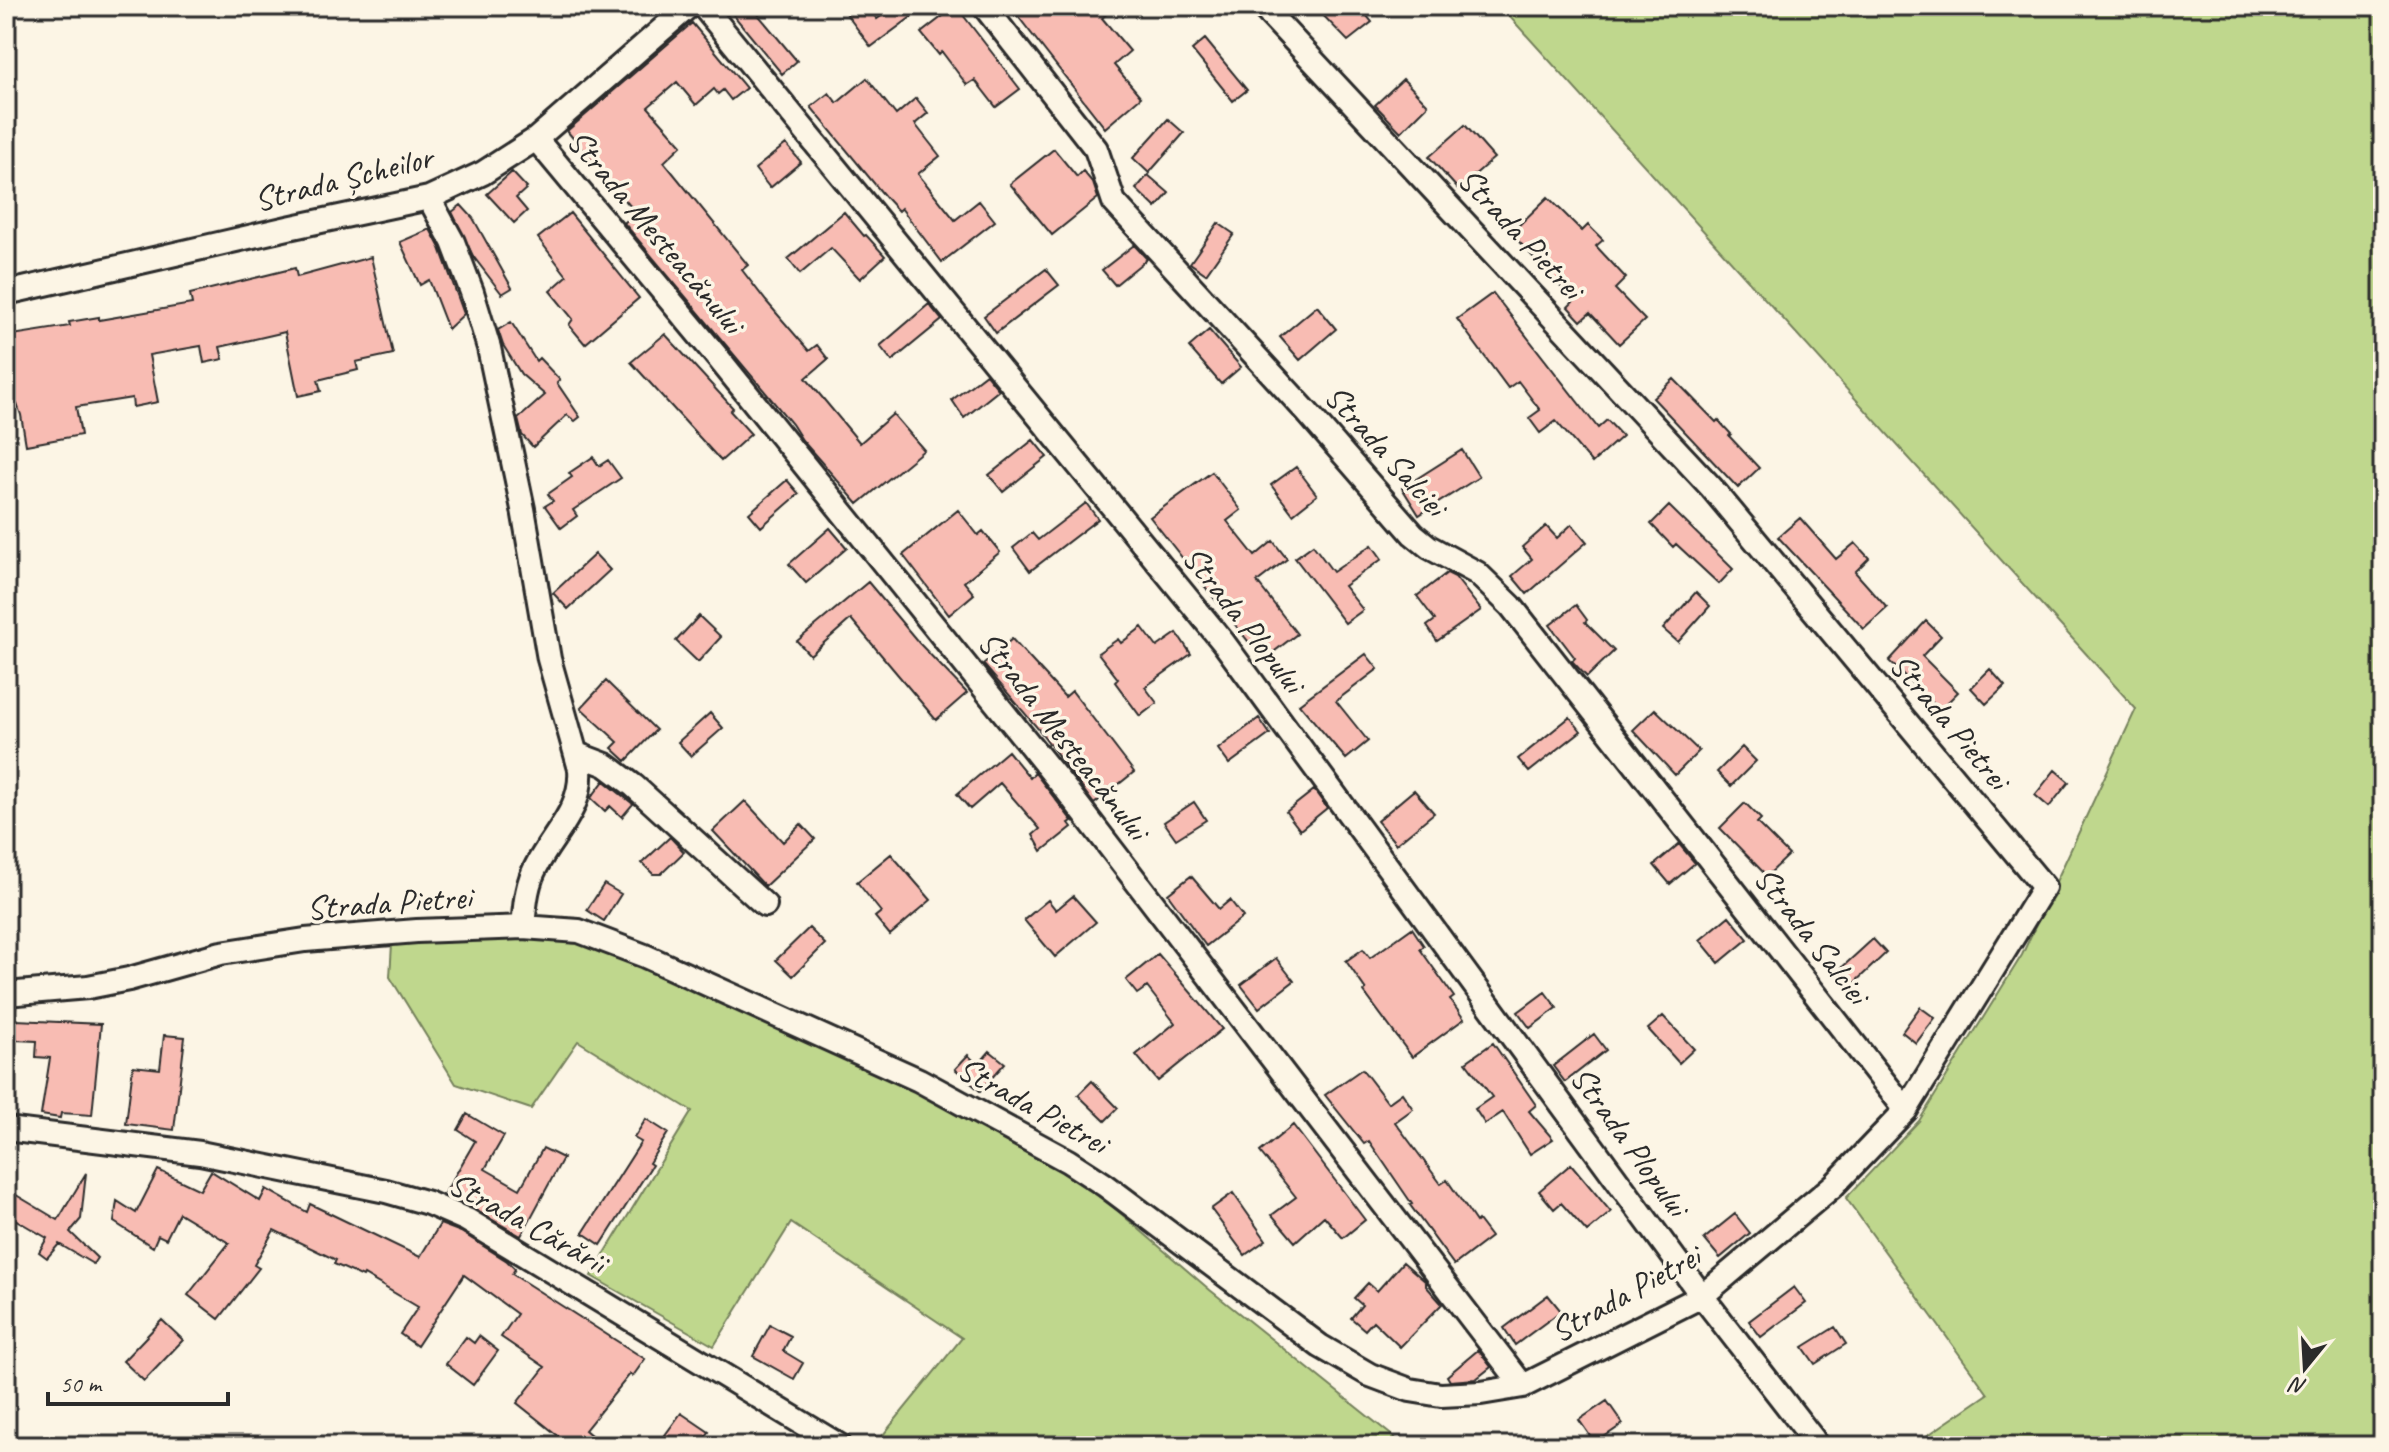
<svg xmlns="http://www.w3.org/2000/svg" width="2389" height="1452" font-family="Caveat,sans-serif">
  <rect width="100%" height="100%" fill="#fcf5e5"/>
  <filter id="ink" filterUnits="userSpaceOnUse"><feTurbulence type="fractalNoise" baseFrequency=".0125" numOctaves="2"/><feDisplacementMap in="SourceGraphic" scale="16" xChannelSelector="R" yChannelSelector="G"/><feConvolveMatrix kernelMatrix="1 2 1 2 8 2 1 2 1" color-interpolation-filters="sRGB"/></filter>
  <g filter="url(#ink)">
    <!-- green -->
    <path fill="#bfd78d" stroke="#75815c" stroke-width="2" d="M 1500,6 L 2383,6 L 2383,1446 L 1912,1446 L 1988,1394 L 1846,1198 L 1919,1121 L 2022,955 L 2136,709 Z
      M 527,936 L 590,941 L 905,1085 L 1084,1182 L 1210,1290 L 1405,1446 L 874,1446 L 962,1338 L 791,1223 L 714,1346 L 591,1276 L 692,1111 L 578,1041 L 531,1109 L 456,1084 L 390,977 L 392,944 Z"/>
    <!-- building -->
    <path fill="#f8bcb3" stroke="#2b2b2b" stroke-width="2" d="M 726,6 L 751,6 L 797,61 L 782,74 Z
      M 859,6 L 867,6 L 877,19 L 895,6 L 926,6 L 871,47 L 847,15 Z
      M 956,6 L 1020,89 L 996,107 L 975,80 L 967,85 L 942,52 L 939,55 L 921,33 Z
      M 1010,6 L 1116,6 L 1102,18 L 1130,51 L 1114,65 L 1141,97 L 1105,128 Z
      M 1314,6 L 1359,6 L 1372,22 L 1348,41 Z
      M 692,23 L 746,88 L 731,100 L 723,90 L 718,94 L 714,89 L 696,105 L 677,82 L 648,107 L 682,145 L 664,162 L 748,265 L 742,270 L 766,301 L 809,351 L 817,345 L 828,359 L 806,378 L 860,443 L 893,414 L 924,450 L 858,504 L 802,440 L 792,424 L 624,223 L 636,213 L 567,131 Z
      M 1205,39 L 1247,90 L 1233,101 L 1192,50 Z
      M 867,78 L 896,115 L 916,98 L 928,113 L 915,124 L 940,156 L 918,174 L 955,220 L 979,201 L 995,221 L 942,262 L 901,208 L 898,211 L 887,199 L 811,107 L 829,93 L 837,103 Z
      M 1403,79 L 1428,105 L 1401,132 L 1375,105 Z
      M 1168,119 L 1184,133 L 1149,173 L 1133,158 Z
      M 1465,125 L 1494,158 L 1458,189 L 1429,157 Z
      M 786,144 L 801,162 L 770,188 L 755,169 Z
      M 1054,149 L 1077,177 L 1083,171 L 1093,183 L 1098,198 L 1052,235 L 1010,184 Z
      M 512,172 L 527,188 L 516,198 L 527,211 L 514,223 L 487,194 Z
      M 1148,175 L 1169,193 L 1156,208 L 1136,189 Z
      M 1548,197 L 1582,231 L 1588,225 L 1603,240 L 1596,246 L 1626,278 L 1615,289 L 1645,320 L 1619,344 L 1590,313 L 1581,321 L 1568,307 L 1574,301 L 1511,233 Z
      M 461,205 L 473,218 L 512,288 L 502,294 L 473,256 L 452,212 Z
      M 844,212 L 864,236 L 866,235 L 885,256 L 860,279 L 831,248 L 800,274 L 788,259 Z
      M 570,213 L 639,298 L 585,344 L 569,325 L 573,319 L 550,291 L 567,276 L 538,238 Z
      M 1218,223 L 1234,234 L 1206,274 L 1190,263 Z
      M 430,229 L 440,248 L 464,314 L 448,329 L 429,280 L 420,285 L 400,242 Z
      M 1134,245 L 1147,259 L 1115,285 L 1102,270 Z
      M 371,257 L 393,354 L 356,362 L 358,370 L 318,380 L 321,391 L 298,396 L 285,332 L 220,347 L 223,359 L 204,363 L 201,346 L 149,355 L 158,402 L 133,407 L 132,398 L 76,407 L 81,435 L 26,445 L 21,415 L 17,404 L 11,405 L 6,377 L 13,376 L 6,336 L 70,326 L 69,322 L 99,317 L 99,320 L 192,304 L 190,294 L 295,268 L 297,277 Z
      M 1046,269 L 1059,285 L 996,333 L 984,316 Z
      M 1493,293 L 1598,428 L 1607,420 L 1622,436 L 1592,463 L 1556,421 L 1540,433 L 1529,418 L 1540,410 L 1518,381 L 1508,388 L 1457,319 Z
      M 929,304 L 942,320 L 892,361 L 880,346 Z
      M 1317,306 L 1336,329 L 1300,360 L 1280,337 Z
      M 511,322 L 536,361 L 539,358 L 560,380 L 557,383 L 580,417 L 575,421 L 567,415 L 533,447 L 522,435 L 518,419 L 545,395 L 521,374 L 503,345 L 498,330 Z
      M 1209,330 L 1241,367 L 1221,384 L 1189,347 Z
      M 665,334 L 733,408 L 730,411 L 751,434 L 721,461 L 631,362 Z
      M 986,374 L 999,390 L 964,418 L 952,400 Z
      M 1674,379 L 1716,422 L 1718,420 L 1731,434 L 1729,436 L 1759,468 L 1738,488 L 1653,398 Z
      M 1033,440 L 1047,457 L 1003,492 L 989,475 Z
      M 1462,450 L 1479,477 L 1419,515 L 1402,488 Z
      M 593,457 L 599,466 L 608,460 L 621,478 L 573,510 L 577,516 L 561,528 L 545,506 L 553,501 L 548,494 L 572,477 L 569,473 Z
      M 1296,467 L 1317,495 L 1293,514 L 1271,485 Z
      M 1212,472 L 1241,510 L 1227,521 L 1255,556 L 1273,541 L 1287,559 L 1257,582 L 1297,634 L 1263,660 L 1150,517 Z
      M 787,480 L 799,494 L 761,527 L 749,513 Z
      M 1086,503 L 1098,519 L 1030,571 L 1013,548 L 1032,533 L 1038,540 Z
      M 1669,506 L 1733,569 L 1719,584 L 1676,544 L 1673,547 L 1651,524 Z
      M 958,510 L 978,535 L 983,531 L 1000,552 L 964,582 L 974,594 L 949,615 L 903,555 Z
      M 1800,518 L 1836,559 L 1855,543 L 1869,558 L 1855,572 L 1887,608 L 1864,629 L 1778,537 Z
      M 1572,524 L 1587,542 L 1527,594 L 1512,576 L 1532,559 L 1522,547 L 1546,526 L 1557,538 Z
      M 830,528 L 847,548 L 806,583 L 789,564 Z
      M 1313,545 L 1333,572 L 1372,545 L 1382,559 L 1344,586 L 1363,610 L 1345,623 L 1295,558 Z
      M 595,554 L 610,570 L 568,609 L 553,593 Z
      M 1447,573 L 1455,577 L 1481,610 L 1437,641 L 1427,626 L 1435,620 L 1417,596 Z
      M 868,582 L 919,643 L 967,693 L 936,720 L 851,619 L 810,655 L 797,641 Z
      M 1696,592 L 1710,606 L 1678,642 L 1663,629 Z
      M 1576,605 L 1587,620 L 1585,622 L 1614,651 L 1587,677 L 1572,661 L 1575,658 L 1550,625 Z
      M 699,616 L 721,637 L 698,662 L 676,641 Z
      M 1926,621 L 1941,636 L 1922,656 L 1958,692 L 1940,710 L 1889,661 Z
      M 1142,627 L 1157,647 L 1177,633 L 1191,654 L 1145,687 L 1157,703 L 1140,716 L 1115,682 L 1118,679 L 1098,653 L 1118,639 L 1121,643 Z
      M 1012,639 L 1065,697 L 1072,691 L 1134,772 L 1094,804 L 1040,731 L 983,664 Z
      M 1366,654 L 1378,669 L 1336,701 L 1368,741 L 1346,759 L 1299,704 Z
      M 1990,669 L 2005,686 L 1986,704 L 1971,688 Z
      M 606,681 L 656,730 L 626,761 L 612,748 L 618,742 L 581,708 Z
      M 1655,709 L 1699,751 L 1675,775 L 1633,730 Z
      M 710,713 L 723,728 L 691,756 L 678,742 Z
      M 1570,717 L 1581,731 L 1529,772 L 1518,759 Z
      M 1259,718 L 1270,734 L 1229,764 L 1218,749 Z
      M 1742,747 L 1756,761 L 1731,786 L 1717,772 Z
      M 1008,751 L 1030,778 L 1035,773 L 1072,821 L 1069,823 L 1072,827 L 1042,851 L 1033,835 L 1040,829 L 1000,783 L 970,809 L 957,794 Z
      M 2055,770 L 2069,782 L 2049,807 L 2035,795 Z
      M 604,781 L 633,804 L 622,817 L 610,806 L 605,811 L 591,798 Z
      M 1314,790 L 1327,808 L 1300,830 L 1286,812 Z
      M 1414,790 L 1434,813 L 1396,844 L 1377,821 Z
      M 745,801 L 783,842 L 801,824 L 815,839 L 765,886 L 713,831 Z
      M 1194,802 L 1206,820 L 1176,839 L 1164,822 Z
      M 1745,803 L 1761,819 L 1757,823 L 1789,855 L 1767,876 L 1720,828 Z
      M 670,837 L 684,852 L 661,874 L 653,874 L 642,863 Z
      M 1679,844 L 1695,863 L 1670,884 L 1654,865 Z
      M 891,854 L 931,900 L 890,935 L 875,917 L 881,912 L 857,882 Z
      M 1191,876 L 1219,909 L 1230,900 L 1243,917 L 1206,946 L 1168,894 Z
      M 604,884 L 621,894 L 604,921 L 587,910 Z
      M 1073,896 L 1096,922 L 1055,957 L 1024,920 L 1048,900 L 1056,910 Z
      M 1729,916 L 1748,939 L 1719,963 L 1700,940 Z
      M 809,928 L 825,944 L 793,976 L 776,960 Z
      M 1412,928 L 1424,946 L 1420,949 L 1454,997 L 1450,1000 L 1464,1019 L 1412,1057 L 1364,992 L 1366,990 L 1346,961 L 1363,949 L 1370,958 Z
      M 1873,939 L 1886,953 L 1852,985 L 1838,971 Z
      M 1158,954 L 1222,1029 L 1158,1081 L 1136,1055 L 1175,1023 L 1147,987 L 1137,994 L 1126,980 Z
      M 1276,958 L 1294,981 L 1259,1008 L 1241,985 Z
      M 1545,992 L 1557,1008 L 1530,1028 L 1518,1012 Z
      M 1920,1007 L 1935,1018 L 1916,1043 L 1902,1032 Z
      M 1663,1016 L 1694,1049 L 1679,1063 L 1648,1029 Z
      M 16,1020 L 101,1024 L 92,1115 L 61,1113 L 60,1118 L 41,1115 L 50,1058 L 36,1057 L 37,1041 L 15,1040 Z
      M 1594,1034 L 1606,1050 L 1565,1082 L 1553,1066 Z
      M 164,1035 L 185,1037 L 174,1130 L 126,1124 L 133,1066 L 160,1069 Z
      M 1493,1043 L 1536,1105 L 1529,1111 L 1553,1139 L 1530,1154 L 1503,1112 L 1485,1124 L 1475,1109 L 1492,1097 L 1466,1062 Z
      M 990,1051 L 1005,1063 L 980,1091 L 955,1069 L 968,1055 L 978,1065 Z
      M 1362,1069 L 1388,1103 L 1402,1093 L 1413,1109 L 1395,1122 L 1441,1184 L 1447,1180 L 1476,1222 L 1478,1220 L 1491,1237 L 1454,1265 L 1410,1205 L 1412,1204 L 1369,1141 L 1364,1144 L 1325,1095 Z
      M 1092,1081 L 1118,1108 L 1105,1121 L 1078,1095 Z
      M 467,1114 L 504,1136 L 485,1169 L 520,1189 L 543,1148 L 563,1158 L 521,1236 L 445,1193 L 475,1141 L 458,1130 Z
      M 646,1119 L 668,1133 L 649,1163 L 652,1165 L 601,1245 L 583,1233 L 641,1142 L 634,1138 Z
      M 1293,1125 L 1365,1220 L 1343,1238 L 1324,1216 L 1295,1242 L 1272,1215 L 1296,1197 L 1260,1152 Z
      M 1571,1164 L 1611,1212 L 1587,1232 L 1561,1203 L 1554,1209 L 1539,1191 Z
      M 158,1170 L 200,1190 L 211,1171 L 260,1201 L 266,1189 L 307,1212 L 310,1204 L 420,1257 L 440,1224 L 461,1232 L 507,1261 L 515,1269 L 512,1274 L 645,1359 L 633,1376 L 630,1374 L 585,1430 L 604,1446 L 571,1446 L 517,1403 L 545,1367 L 501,1337 L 517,1314 L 464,1275 L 417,1346 L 400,1334 L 418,1307 L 364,1275 L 363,1277 L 334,1264 L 336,1260 L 274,1230 L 254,1265 L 259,1268 L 219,1319 L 188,1295 L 229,1243 L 179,1213 L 166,1239 L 158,1235 L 153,1247 L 114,1222 L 117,1201 L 136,1213 Z
      M 86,1173 L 81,1219 L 70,1232 L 97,1258 L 93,1264 L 59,1244 L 47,1258 L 39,1252 L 47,1238 L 6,1214 L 6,1189 L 58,1220 Z
      M 1233,1193 L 1266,1240 L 1245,1255 L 1211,1209 Z
      M 1735,1214 L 1750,1233 L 1720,1258 L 1704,1239 Z
      M 1403,1262 L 1426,1282 L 1426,1286 L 1442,1304 L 1400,1347 L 1373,1321 L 1365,1330 L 1351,1318 L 1362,1305 L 1354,1298 L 1368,1283 L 1377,1291 Z
      M 1794,1287 L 1806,1303 L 1761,1337 L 1749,1321 Z
      M 1548,1295 L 1561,1311 L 1515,1345 L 1504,1328 Z
      M 162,1320 L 183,1340 L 144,1381 L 123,1361 Z
      M 770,1325 L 791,1336 L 783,1351 L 803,1363 L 794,1379 L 753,1356 Z
      M 1835,1327 L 1846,1344 L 1815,1364 L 1803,1347 Z
      M 479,1336 L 498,1351 L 473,1385 L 446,1364 L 466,1337 L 474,1343 Z
      M 1478,1350 L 1491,1367 L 1476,1379 L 1450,1381 L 1447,1376 Z
      M 1607,1401 L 1623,1424 L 1595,1443 L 1579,1420 Z
      M 681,1413 L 709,1432 L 699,1446 L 680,1446 L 665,1435 Z"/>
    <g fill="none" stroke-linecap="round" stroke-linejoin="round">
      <defs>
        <path id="street" d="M 703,6 L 1223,642 L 1702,1296 L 1813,1439
          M 984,6 L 1096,149 L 1114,202 L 1306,411 L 1413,534 L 1429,547 L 1477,573 L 1511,606 L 1906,1110
          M 536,139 L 719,359 L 1067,791 L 1523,1386
          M 429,198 L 453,242 L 472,292 L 489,348 L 523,509 L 549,659 L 580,769 C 583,808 554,833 537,865 C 526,884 525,906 523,927
          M 6,293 L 288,228 L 429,198 L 483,173 L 536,139 L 689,6
          M 577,754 L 606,765 L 634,786 L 765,905
          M 6,994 L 88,987 L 129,979 L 221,953 L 305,940 L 417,931 L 523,927 L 579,931 L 645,956 L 919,1080 L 1068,1161 L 1105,1185 L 1320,1346 L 1370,1375 L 1410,1390 L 1441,1395 L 1481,1393 L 1523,1386 L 1702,1296 L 1834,1185 L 1906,1110 L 2044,887 L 1711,487 L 1262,6
          M 6,1129 L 200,1153 L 386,1191 L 428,1203 L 467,1220 L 840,1446"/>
      </defs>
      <!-- street casing -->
      <use href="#street" stroke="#2b2b2b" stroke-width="28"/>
      <!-- street -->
      <use href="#street" stroke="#fcf5e5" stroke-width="22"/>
    </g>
  </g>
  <g text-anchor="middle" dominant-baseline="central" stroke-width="7" stroke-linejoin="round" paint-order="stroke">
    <!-- street labels -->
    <g font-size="34" fill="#2b2b2b" stroke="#fcf5e5">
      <text transform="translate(343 178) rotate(-14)">Strada Șcheilor</text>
      <text transform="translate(656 231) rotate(50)">Strada Mesteacănului</text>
      <text transform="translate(1521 233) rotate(47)">Strada Pietrei</text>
      <text transform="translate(1386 450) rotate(48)">Strada Salciei</text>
      <text transform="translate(1244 619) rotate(52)">Strada Plopului</text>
      <text transform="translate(1950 721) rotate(50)">Strada Pietrei</text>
      <text transform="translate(1064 735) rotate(52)">Strada Mesteacănului</text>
      <text transform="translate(389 902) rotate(-4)">Strada Pietrei</text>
      <text transform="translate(1812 935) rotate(52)">Strada Salciei</text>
      <text transform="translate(1033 1105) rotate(29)">Strada Pietrei</text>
      <text transform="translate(1630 1141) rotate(54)">Strada Plopului</text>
      <text transform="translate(528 1222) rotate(29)">Strada Cărării</text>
      <text transform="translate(1625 1293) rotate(-29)">Strada Pietrei</text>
    </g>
  </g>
  <!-- margin -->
  <rect width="2389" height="1452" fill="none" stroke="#fcf5e5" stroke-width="32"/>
  <rect x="16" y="16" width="2357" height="1420" fill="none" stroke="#2b2b2b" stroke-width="3" filter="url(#ink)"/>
  <!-- north arrow -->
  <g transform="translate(2305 1368) rotate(198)" stroke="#fcf5e5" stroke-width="6" paint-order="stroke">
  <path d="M0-6L14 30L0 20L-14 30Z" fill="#2b2b2b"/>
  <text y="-12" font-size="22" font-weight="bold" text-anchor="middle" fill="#2b2b2b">N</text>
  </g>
  <!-- scale -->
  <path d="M48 1392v12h180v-12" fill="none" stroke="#2b2b2b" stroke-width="4"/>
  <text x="60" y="1392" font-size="24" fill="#2b2b2b" stroke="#fcf5e5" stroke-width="6" paint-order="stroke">50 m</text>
</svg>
